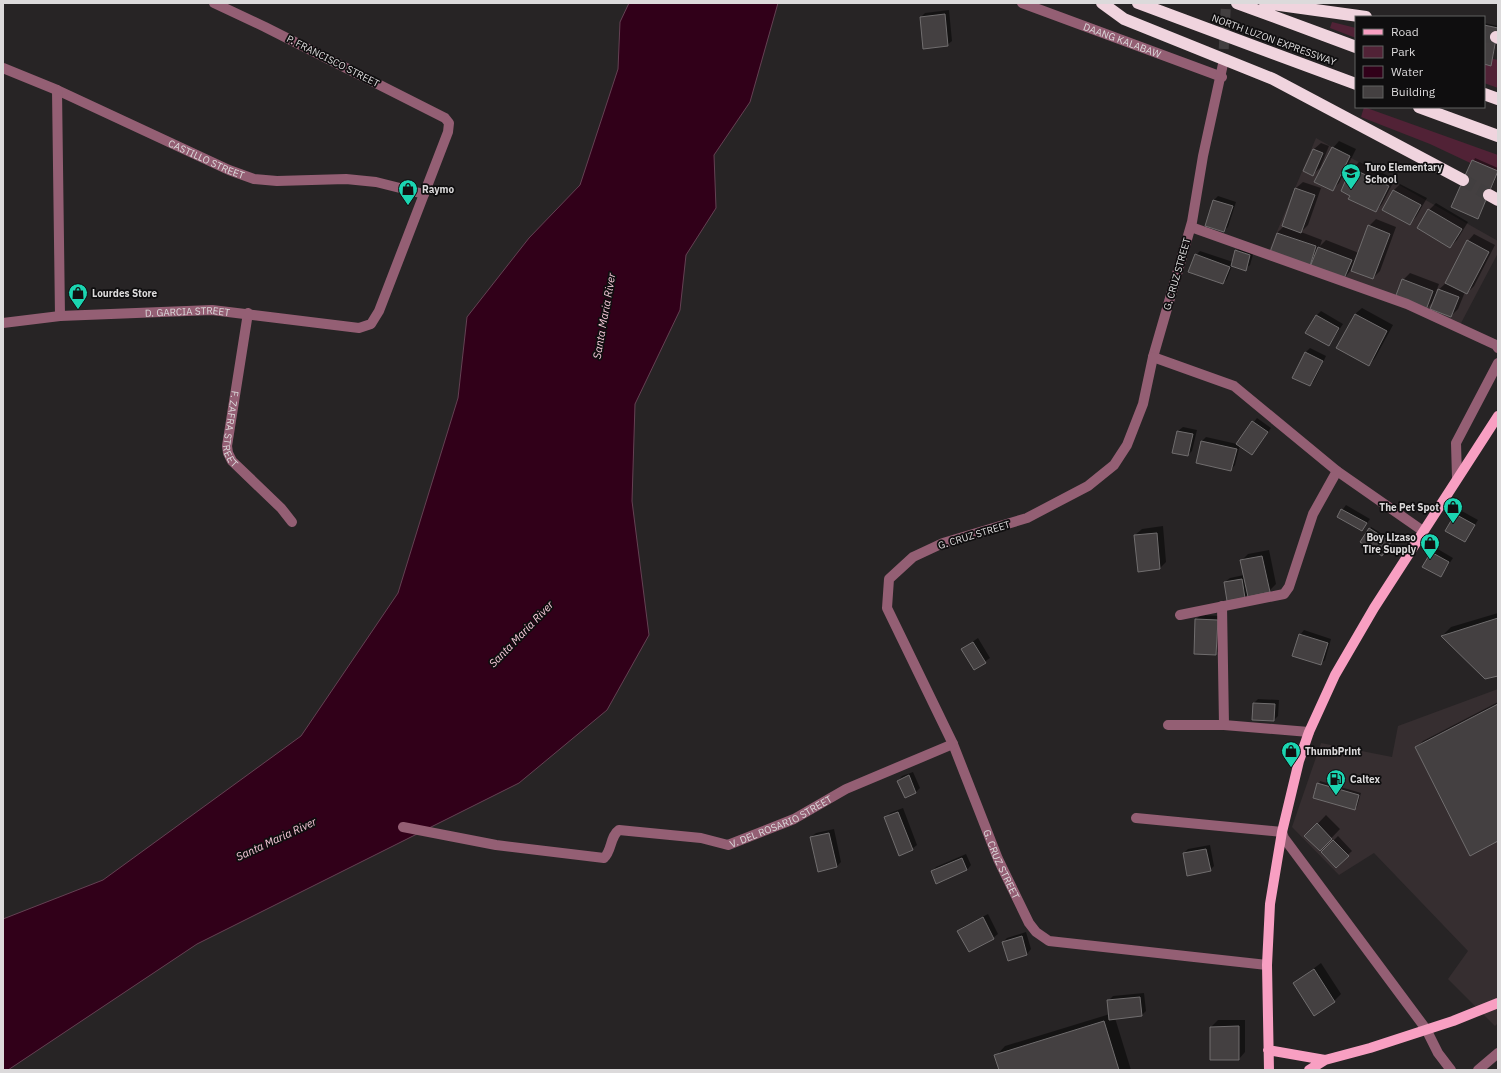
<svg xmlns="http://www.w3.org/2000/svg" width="1501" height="1073" font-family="'IBM Plex Sans',sans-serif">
  <rect width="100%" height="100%" fill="#272425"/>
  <!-- built -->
  <path fill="#362e30" d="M 1316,138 L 1498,241 L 1498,253 L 1460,325 L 1268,253 Z
    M 1498,689 L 1498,1023 L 1495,1026 L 1448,979 L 1468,951 L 1374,853 L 1339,875 L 1292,827 L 1321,743 L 1392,757 L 1398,726 Z"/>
  <!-- green -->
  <path fill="#512236" d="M 1332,22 L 1356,28 L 1356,38 L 1330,28 Z
    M 1484,57 L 1498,60 L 1498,88 L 1484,83 Z
    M 1364,107 L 1498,155 L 1498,176 L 1430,144 L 1361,117 Z"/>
  <!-- water -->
  <path fill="#310019" stroke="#644153" d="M 629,3 L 778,3 L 750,102 L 714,155 L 716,208 L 686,255 L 680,310 L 635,404 L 632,501 L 649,635 L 607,710 L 519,783 L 197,944 L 8,1070 L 3,1070 L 3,919 L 103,880 L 301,736 L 398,593 L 458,398 L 467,317 L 529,238 L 580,185 L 618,69 L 620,22 Z"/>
  <!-- shadow -->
  <path fill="#0007" d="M 949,10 L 952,41 L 947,45 L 921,17 L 925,13 Z
    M 1484,23 L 1498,26 L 1498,35 L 1491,65 L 1484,63 Z
    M 1339,141 L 1356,149 L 1339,183 L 1332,190 L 1333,148 Z
    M 1321,143 L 1329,146 L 1320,168 L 1313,174 L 1305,170 L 1314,149 Z
    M 1475,158 L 1498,168 L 1498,174 L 1478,218 L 1453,207 Z
    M 1359,162 L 1395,179 L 1382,204 L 1376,211 L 1351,195 L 1352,169 Z
    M 1303,182 L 1321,188 L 1308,225 L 1301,232 L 1322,240 L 1320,246 L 1326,240 L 1359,253 L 1369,226 L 1376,219 L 1396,227 L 1380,271 L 1373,278 L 1351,270 L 1343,280 L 1314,260 L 1309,265 L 1277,233 L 1284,226 L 1296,188 Z
    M 1400,184 L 1427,198 L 1416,217 L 1409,224 L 1383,209 L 1394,190 Z
    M 1218,196 L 1236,202 L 1228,227 L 1224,231 L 1206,226 L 1214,200 Z
    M 1436,203 L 1468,222 L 1457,240 L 1450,247 L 1429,210 Z
    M 1474,234 L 1495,245 L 1474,286 L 1467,293 L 1465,292 L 1458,309 L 1451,316 L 1436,299 L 1426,309 L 1403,280 L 1410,273 L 1439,284 L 1436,292 L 1446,283 L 1468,241 Z
    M 1241,247 L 1254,251 L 1250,265 L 1245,269 L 1232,266 L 1227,279 L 1223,283 L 1196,255 L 1200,251 L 1233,262 L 1236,251 Z
    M 1362,308 L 1393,325 L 1375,358 L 1369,365 L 1337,347 L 1355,314 Z
    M 1321,311 L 1343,324 L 1329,345 L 1316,316 Z
    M 1310,348 L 1326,356 L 1314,381 L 1310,385 L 1294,377 L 1306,352 Z
    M 1257,418 L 1271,428 L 1256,449 L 1240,445 L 1235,465 L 1231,470 L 1197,462 L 1202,441 L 1206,437 L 1237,444 Z
    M 1183,427 L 1197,430 L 1192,451 L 1188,455 L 1173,452 L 1178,431 Z
    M 1346,505 L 1370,519 L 1362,530 L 1338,516 Z
    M 1460,510 L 1478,520 L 1465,541 L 1456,515 Z
    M 1163,526 L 1166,562 L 1160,568 L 1135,535 L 1142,529 Z
    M 1371,527 L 1392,540 L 1383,553 L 1370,529 Z
    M 1436,548 L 1453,558 L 1441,576 L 1431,552 Z
    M 1269,550 L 1276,584 L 1269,591 L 1248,594 L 1245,597 L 1225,582 L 1230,578 L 1244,575 L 1241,561 L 1248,554 Z
    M 1498,613 L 1498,675 L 1442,636 L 1451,627 Z
    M 1201,615 L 1221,616 L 1220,649 L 1216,654 L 1196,619 Z
    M 1304,630 L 1331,639 L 1325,660 L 1321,664 L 1300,635 Z
    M 978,638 L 990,658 L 974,669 L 962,649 Z
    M 1258,699 L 1279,700 L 1278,716 L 1274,720 L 1254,703 Z
    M 1498,702 L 1498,840 L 1416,748 L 1423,741 Z
    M 913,772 L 920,788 L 916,792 L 905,797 L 898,781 L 902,776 Z
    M 1320,781 L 1361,793 L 1357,807 L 1355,809 L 1314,797 Z
    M 903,808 L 917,845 L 912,849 L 886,818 L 890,813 Z
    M 1326,815 L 1340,829 L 1320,850 L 1306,836 Z
    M 834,829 L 841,862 L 837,866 L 819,870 L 811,837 L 816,833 Z
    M 1338,836 L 1352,851 L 1336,866 L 1322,852 Z
    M 1210,845 L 1214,866 L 1210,870 L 1184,853 L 1188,849 Z
    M 966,854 L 971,865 L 967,870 L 932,872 L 936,867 Z
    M 988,914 L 998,934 L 993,938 L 958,931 L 963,927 Z
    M 1026,932 L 1031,949 L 1027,954 L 1008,959 L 1003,942 L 1007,938 Z
    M 1321,963 L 1341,994 L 1334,1001 L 1294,983 Z
    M 1144,993 L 1146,1011 L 1142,1015 L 1115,1018 L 1131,1070 L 1000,1070 L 996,1056 L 1005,1046 L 1110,1014 L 1108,1001 L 1113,996 Z
    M 1218,1020 L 1245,1020 L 1245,1052 L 1239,1059 L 1211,1027 Z"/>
  <!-- building -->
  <path fill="#444041" stroke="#706d6e" d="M 945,14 L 948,46 L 923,49 L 920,17 Z
    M 1484,25 L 1498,28 L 1491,66 L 1484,64 Z
    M 1332,147 L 1350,156 L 1333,191 L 1314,182 Z
    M 1313,149 L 1323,153 L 1313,176 L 1303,171 Z
    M 1472,160 L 1498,171 L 1478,219 L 1451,207 Z
    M 1351,168 L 1389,186 L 1376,212 L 1348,199 L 1350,196 L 1341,191 Z
    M 1295,188 L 1315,195 L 1301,233 L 1282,226 Z
    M 1393,190 L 1421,205 L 1410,225 L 1382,210 Z
    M 1213,200 L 1233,206 L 1224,232 L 1205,226 Z
    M 1428,209 L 1462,229 L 1450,248 L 1417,228 Z
    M 1368,225 L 1390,234 L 1373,279 L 1351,271 Z
    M 1277,233 L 1316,246 L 1310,266 L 1270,252 Z
    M 1467,240 L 1489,252 L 1467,294 L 1445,283 Z
    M 1318,247 L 1352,260 L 1343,281 L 1310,267 Z
    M 1235,250 L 1250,255 L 1246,271 L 1231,266 Z
    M 1195,254 L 1230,267 L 1223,284 L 1188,272 Z
    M 1402,279 L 1433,291 L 1426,310 L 1395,298 Z
    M 1438,289 L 1459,297 L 1451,317 L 1430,309 Z
    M 1355,314 L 1387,331 L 1369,366 L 1336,348 Z
    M 1316,315 L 1339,328 L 1329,346 L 1305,333 Z
    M 1305,352 L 1323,361 L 1310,386 L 1292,378 Z
    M 1252,421 L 1268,432 L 1252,455 L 1236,444 Z
    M 1177,431 L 1193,434 L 1188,456 L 1172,453 Z
    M 1201,441 L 1237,449 L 1231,471 L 1196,463 Z
    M 1341,509 L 1367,523 L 1362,531 L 1337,517 Z
    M 1455,514 L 1475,525 L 1465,542 L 1445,531 Z
    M 1369,528 L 1391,542 L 1382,556 L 1360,542 Z
    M 1157,533 L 1160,569 L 1138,572 L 1134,535 Z
    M 1431,552 L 1449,562 L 1441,577 L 1422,567 Z
    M 1262,556 L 1270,592 L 1248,597 L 1240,560 Z
    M 1242,579 L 1245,598 L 1227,601 L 1224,582 Z
    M 1498,618 L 1498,676 L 1485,679 L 1441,636 Z
    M 1195,619 L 1218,620 L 1216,655 L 1194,654 Z
    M 1299,634 L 1328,643 L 1321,665 L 1292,656 Z
    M 973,642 L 986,663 L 974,670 L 961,649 Z
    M 1253,703 L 1275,704 L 1274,721 L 1252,720 Z
    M 1498,704 L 1498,841 L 1470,856 L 1415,747 Z
    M 909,775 L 916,793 L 905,798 L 897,781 Z
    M 1317,783 L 1359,795 L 1355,810 L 1313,798 Z
    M 898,812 L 913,850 L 899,856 L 884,817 Z
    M 1317,823 L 1332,839 L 1320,851 L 1304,836 Z
    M 829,833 L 837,867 L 818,872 L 810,837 Z
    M 1333,840 L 1349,856 L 1336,868 L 1321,852 Z
    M 1206,849 L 1211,871 L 1187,876 L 1183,853 Z
    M 962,858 L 967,870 L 936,884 L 931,871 Z
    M 983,917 L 994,939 L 969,952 L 957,931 Z
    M 1022,936 L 1027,955 L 1008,961 L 1002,942 Z
    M 1314,969 L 1335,1002 L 1314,1016 L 1293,983 Z
    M 1140,997 L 1142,1016 L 1109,1020 L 1107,1000 Z
    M 1104,1021 L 1119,1070 L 999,1070 L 994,1055 Z
    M 1239,1026 L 1239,1060 L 1210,1060 L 1210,1027 Z"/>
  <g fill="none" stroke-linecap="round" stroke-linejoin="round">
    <!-- minor-tunnel -->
    <path stroke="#423f40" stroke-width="10" stroke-dasharray="10 5" stroke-linecap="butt" d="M 1223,64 L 1226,3"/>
    <!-- highway-tunnel -->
    <path stroke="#423f40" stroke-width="12" stroke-dasharray="12 6" stroke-linecap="butt" d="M 1484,36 L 1496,37
      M 1463,180 L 1489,195"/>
    <!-- minor -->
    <g stroke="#945f74" stroke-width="10">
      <path id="s1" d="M 1022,3 L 1222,77"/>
      <path id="s2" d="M 1223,64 L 1203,156 L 1192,222 L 1153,357 L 1143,404 L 1127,445 L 1114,465 L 1088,486 L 1027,518 L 943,543 L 913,557 L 889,579 L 887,608 L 953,744 L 998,859 L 1029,923 L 1036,932 L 1049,941 L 1267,965"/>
      <path id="s3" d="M 3,68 L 57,90 L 229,170 L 254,179 L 277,181 L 346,179 L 376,182 L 424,194"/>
      <path d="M 57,90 L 60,316"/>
      <path d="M 1191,227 L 1407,304 L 1496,345 L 1498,348"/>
      <path id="s4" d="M 248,313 L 227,446 L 228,453 L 232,461 L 281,508 L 292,522"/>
      <path id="s5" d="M 3,323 L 60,316 L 212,310 L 359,328 L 371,324 L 379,311 L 448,132 L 449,123 L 445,118 L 265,27 L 214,3"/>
      <path d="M 1153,357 L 1234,386 L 1337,471 L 1423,531"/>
      <path d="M 1457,478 L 1456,443 L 1498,363"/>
      <path d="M 1222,606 L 1224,725"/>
      <path d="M 1180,615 L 1284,594 L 1289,587 L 1313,514 L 1337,471"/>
      <path d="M 1168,725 L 1224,725 L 1309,732"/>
      <path d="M 1136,818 L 1282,832 L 1284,838 L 1426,1029 L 1438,1053 L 1451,1070"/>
      <path id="s6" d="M 403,827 L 496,845 L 604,858 C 612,851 610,836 619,830 L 701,838 L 728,845 L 794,819 L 846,789 L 953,744"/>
      <path d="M 1478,1070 L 1498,1053"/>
    </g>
    <!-- major -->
    <path stroke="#f89fc2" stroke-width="10" d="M 1268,1050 L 1325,1060
      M 1269,1070 L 1267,965 L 1270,904 L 1282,832 L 1299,761 L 1309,732 L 1335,675 L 1374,608 L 1498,416
      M 1309,1070 L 1325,1060 L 1370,1048 L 1453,1021 L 1498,1003"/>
    <!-- highway -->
    <path stroke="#f0d4de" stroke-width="12" d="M 1102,3 L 1124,19 L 1273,79 L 1463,180
      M 1138,3 L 1356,84
      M 1237,3 L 1356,47
      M 1265,3 L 1366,17
      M 1496,37 L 1498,38
      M 1484,94 L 1498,99
      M 1419,107 L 1498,136
      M 1489,195 L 1498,200"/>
  </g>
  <!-- icons -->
  <defs>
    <symbol id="school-pin" viewBox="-11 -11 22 30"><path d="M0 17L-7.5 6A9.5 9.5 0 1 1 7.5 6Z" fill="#1bd5b1" stroke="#0f0e0f"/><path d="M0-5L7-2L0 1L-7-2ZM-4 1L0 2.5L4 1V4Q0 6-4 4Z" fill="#111"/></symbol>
    <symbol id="shop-pin" viewBox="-11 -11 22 30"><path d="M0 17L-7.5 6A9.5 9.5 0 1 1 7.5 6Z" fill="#1bd5b1" stroke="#0f0e0f"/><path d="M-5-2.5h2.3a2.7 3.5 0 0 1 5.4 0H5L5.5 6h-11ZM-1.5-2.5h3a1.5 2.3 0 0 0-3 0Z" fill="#111"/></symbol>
    <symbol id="fuel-pin" viewBox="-11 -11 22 30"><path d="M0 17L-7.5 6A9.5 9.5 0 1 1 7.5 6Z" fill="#1bd5b1" stroke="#0f0e0f"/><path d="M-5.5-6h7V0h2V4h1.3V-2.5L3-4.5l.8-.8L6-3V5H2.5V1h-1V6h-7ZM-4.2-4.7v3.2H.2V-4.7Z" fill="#111"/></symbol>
  </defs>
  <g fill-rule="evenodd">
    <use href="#school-pin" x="1340" y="162" width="22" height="30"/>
    <use href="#shop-pin" x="397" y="178" width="22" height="30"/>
    <use href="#shop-pin" x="67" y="282" width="22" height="30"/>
    <use href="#shop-pin" x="1442" y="496" width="22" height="30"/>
    <use href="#shop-pin" x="1419" y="532" width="22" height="30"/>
    <use href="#shop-pin" x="1280" y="740" width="22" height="30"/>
    <use href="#fuel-pin" x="1325" y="768" width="22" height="30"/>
  </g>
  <g text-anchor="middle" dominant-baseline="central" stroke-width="3.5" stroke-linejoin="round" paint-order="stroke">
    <!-- street labels -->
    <g font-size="10" fill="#dcdadb" stroke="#0f0e0f">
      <text stroke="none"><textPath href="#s1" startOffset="107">DAANG KALABAW</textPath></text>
      <text transform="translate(1274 40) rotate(20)">NORTH LUZON EXPRESSWAY</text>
      <text transform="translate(333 61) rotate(27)">P. FRANCISCO STREET</text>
      <text stroke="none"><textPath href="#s3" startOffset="223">CASTILLO STREET</textPath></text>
      <text transform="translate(1177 274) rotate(-74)">G. CRUZ STREET</text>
      <text stroke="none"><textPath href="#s5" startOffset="185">D. GARCIA STREET</textPath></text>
      <text stroke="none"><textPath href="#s4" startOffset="118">F. ZAFRA STREET</textPath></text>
      <text transform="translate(974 535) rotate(-17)">G. CRUZ STREET</text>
      <text stroke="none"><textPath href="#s6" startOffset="404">V. DEL ROSARIO STREET</textPath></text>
      <text stroke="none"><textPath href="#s2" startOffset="983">G. CRUZ STREET</textPath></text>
    </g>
    <!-- poi labels -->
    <g font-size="10" font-weight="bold" fill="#dcdadb" stroke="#0f0e0f" text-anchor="start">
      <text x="1365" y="167">Turo Elementary<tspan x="1365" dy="12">School</tspan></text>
      <text x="422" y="189">Raymo</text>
      <text x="92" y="293">Lourdes Store</text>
      <text x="1439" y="507" text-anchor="end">The Pet Spot</text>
      <text x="1416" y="537" text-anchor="end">Boy Lizaso<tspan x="1416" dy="12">Tire Supply</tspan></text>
      <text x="1305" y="751">ThumbPrint</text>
      <text x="1350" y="779">Caltex</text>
    </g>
    <!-- water labels -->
    <g font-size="11" font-style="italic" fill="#f7cada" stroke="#0f0e0f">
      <text transform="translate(604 316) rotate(-80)">Santa Maria River</text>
      <text transform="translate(521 634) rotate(-46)">Santa Maria River</text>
      <text transform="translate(276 839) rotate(-25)">Santa Maria River</text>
    </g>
  </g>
  <!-- border -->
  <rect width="1501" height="1073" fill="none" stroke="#dcdadb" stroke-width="8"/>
  <!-- legend -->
  <rect x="1355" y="16" width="130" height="92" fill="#0f0e0f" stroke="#616061"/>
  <rect x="1363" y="29" width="20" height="6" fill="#f89fc2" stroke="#616061"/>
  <text x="1391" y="36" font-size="12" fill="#dcdadb">Road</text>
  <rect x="1363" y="46" width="20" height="12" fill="#512236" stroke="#616061"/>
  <text x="1391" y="56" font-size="12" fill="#dcdadb">Park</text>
  <rect x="1363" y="66" width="20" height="12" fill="#310019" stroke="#616061"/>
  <text x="1391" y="76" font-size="12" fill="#dcdadb">Water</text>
  <rect x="1363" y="86" width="20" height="12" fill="#444041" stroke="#616061"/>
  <text x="1391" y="96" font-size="12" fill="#dcdadb">Building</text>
</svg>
